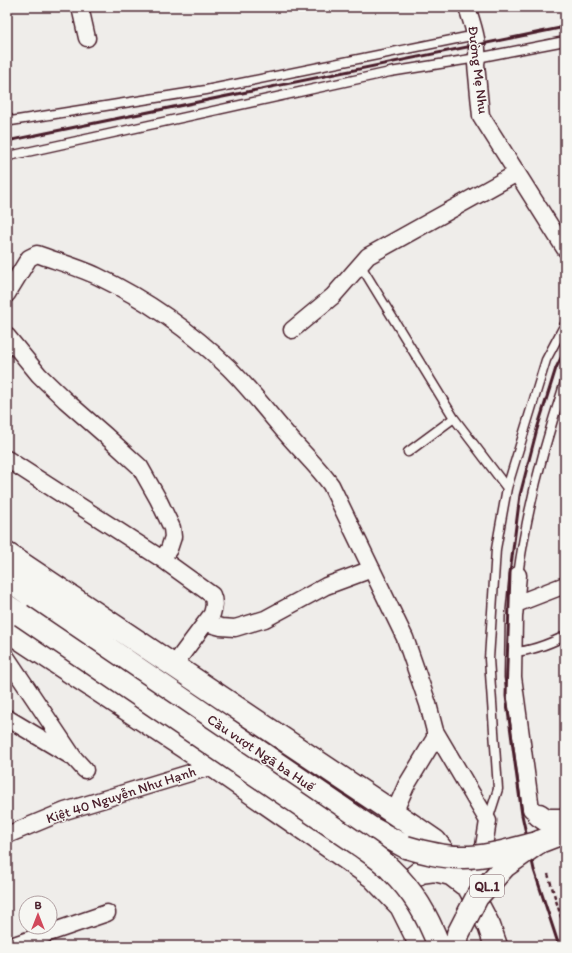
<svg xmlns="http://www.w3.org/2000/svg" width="572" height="953" font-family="Itim,sans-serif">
  <rect width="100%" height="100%" fill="#efedea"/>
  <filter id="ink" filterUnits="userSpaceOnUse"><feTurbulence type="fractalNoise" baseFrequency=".025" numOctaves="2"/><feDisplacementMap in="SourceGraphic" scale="8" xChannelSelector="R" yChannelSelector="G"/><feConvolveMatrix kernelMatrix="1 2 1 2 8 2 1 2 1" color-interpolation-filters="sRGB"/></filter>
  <g filter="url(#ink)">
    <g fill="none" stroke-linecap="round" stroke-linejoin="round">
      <defs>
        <path id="lane" d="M 7,116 L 11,121 L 206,90 L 476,35
          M 9,156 L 390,72 L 477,58 L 565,41
          M 361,266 L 454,418 L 507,488
          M 408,452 L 454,418
          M 518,575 C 527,509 544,445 565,382
          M 514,652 C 531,651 549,644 565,636
          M 488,820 L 498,789 L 489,659 L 496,549 L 507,488 L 546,360 L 565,324"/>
        <path id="street" d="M 80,7 L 87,38
          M 467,7 C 473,26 480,44 476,64 L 481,116 L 565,249
          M 7,294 L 29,258 L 37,254 C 56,261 78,267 97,276 C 145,299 191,331 229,368 C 251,390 270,415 291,439 C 304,454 319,468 331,485 L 405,638 L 428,704 L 435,731 L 435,738 L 406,786 L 394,813
          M 292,330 L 333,296 L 368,256 L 517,173
          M 7,336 L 39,375 L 65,400 L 105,435 L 140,467 L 158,499 L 172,528 L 173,537 L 169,549 L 162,559
          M 7,459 L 162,559 L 212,595 C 215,602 214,607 212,614 L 174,665
          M 518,575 L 514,617 L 513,677 L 531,809 L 539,815
          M 516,604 L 565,585
          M 206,623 L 221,627 L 235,628 L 265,619 L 326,586 L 372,569
          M 7,658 L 74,758
          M 7,718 L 74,758 L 85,770
          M 435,731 L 488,821 L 480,871 L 479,899
          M 7,835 L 65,811 L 213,766
          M 11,946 L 107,913"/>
        <path id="secondary" d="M 7,554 L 394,813 L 435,841 L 464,878 L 489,926 L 496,946
          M 7,579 L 371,828 L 406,847
          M 7,606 L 21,615
          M 7,630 L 213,766 L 373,877 L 401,906 L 418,940 L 419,946
          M 539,815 L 546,820 L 565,820
          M 401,905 L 407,883 L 420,872 L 435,870 L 451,874 L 464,884"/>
        <path id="highway" d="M 539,842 L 565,832"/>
      </defs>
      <!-- lane casing -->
      <use href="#lane" stroke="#4a1f2b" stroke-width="11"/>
      <!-- street casing -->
      <use href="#street" stroke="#4a1f2b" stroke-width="19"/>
      <!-- secondary casing -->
      <use href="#secondary" stroke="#4a1f2b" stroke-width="25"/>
      <!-- highway casing -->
      <use href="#highway" stroke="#4a1f2b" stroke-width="25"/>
      <!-- path -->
      <path stroke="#4a1f2b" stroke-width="2.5" stroke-dasharray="4 3" stroke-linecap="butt" d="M 548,874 L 565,930"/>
      <!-- lane -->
      <use href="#lane" stroke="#f6f6f2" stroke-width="8"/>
      <!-- street -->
      <use href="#street" stroke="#f6f6f2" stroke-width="16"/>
      <!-- secondary -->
      <use href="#secondary" stroke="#f6f6f2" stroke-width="22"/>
      <!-- highway -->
      <use href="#highway" stroke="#f6f6f2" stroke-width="22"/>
      <!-- rail -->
      <path stroke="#4a1f2b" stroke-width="3" d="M 7,141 L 565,27
        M 559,946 L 534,870 L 522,815 L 506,696 L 510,573 L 520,495 L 537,429 L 556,368 L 565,350"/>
      <defs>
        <path id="secondary-bridge" d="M 21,615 L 358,844 C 369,852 381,859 390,869 C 414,892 427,915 439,946
          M 406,847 C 423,852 441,857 460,857 C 486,858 513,849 538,843"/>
        <path id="highway-bridge" d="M 456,946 L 458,934 L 477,897 L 505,866 L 539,842"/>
      </defs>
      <!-- secondary-bridge casing -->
      <use href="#secondary-bridge" stroke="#4a1f2b" stroke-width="25" stroke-linecap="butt"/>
      <!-- highway-bridge casing -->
      <use href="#highway-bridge" stroke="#4a1f2b" stroke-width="25" stroke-linecap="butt"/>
      <!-- secondary-bridge -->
      <use href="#secondary-bridge" stroke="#f6f6f2" stroke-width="22"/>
      <!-- highway-bridge -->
      <use href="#highway-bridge" stroke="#f6f6f2" stroke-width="22"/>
    </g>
  </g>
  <g text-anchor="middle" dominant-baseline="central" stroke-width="3" stroke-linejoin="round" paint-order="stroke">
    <!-- shield labels -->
    <rect fill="#f6f6f2" stroke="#7e6067" stroke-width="1" x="470" y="875" width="34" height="22" rx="3"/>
    <g font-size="13" font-weight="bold" fill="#4a1f2b">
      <text x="487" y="886">QL.1</text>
    </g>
    <!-- street labels -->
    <g font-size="14" fill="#4a1f2b" stroke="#f6f6f2">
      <text transform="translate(478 70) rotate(83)">Đường Mẹ Nhu</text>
      <text transform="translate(261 753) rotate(34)">Cầu vượt Ngã ba Huế</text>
      <text transform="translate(121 795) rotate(-18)">Kiệt 40 Nguyễn Như Hạnh</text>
    </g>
  </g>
  <!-- margin -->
  <rect width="572" height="953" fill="none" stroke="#f6f6f2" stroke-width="24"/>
  <rect x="12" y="12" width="548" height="929" fill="none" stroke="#4a1f2b" stroke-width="1.5" filter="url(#ink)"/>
  <!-- north arrow -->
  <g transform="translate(38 915)"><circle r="19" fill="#f6f6f2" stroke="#b1a0a2"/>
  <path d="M0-3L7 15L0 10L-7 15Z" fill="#d1495b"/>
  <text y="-6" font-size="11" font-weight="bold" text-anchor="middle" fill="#4a1f2b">B</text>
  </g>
</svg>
